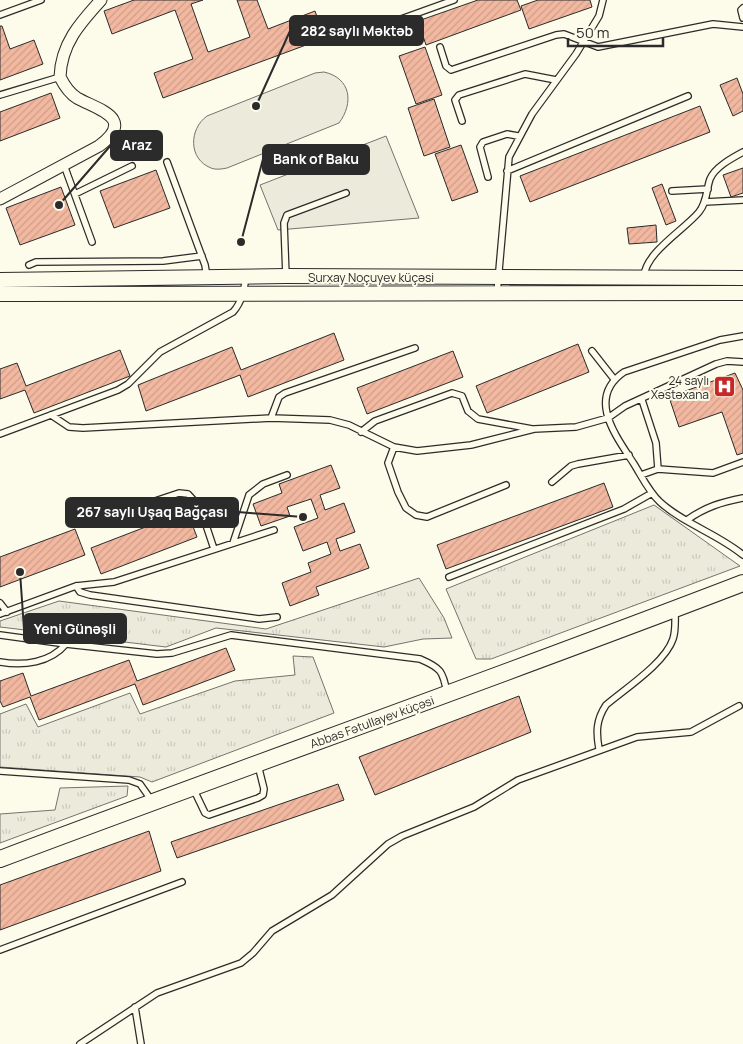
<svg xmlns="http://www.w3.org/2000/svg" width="743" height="1044" font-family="Manrope,sans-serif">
  <defs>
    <pattern id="grass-tufts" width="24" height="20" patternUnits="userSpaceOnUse" patternTransform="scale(1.25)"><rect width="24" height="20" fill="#ecebdb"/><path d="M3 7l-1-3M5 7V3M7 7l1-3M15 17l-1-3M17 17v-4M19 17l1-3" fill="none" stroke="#cbcabc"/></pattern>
    <pattern id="building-hatch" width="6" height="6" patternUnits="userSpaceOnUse" patternTransform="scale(1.25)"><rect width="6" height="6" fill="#f2b8a0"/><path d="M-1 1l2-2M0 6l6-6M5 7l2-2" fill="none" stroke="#d09e8a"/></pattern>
  </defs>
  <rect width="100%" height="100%" fill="#fdfbea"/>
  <!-- grass -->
  <path fill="url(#grass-tufts)" stroke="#74746e" d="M 654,505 L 740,566 L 491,659 L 476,659 L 446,589 Z
    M 419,578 L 444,618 L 452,638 L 423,639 L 384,647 L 216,628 L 166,647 L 0,627 L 0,621 L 59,601 L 266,629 Z
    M 293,656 L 313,657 L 334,713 L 152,782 L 140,777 L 0,767 L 0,714 L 26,704 L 38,727 L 130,693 L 140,714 L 235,681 L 295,675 Z
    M 128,786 L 127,796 L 0,843 L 0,814 L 55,810 L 60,788 Z"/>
  <!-- pitch -->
  <path fill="#ecebdb" stroke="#74746e" d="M 324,72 C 351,78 354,103 339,123 L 227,168 C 222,169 216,170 211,168 C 188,159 189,129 207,116 L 315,73 Z"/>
  <!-- parking -->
  <path fill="#eceadb" stroke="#74746e" d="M 386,136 L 419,218 L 278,230 L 260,185 Z"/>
  <!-- building -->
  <path fill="url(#building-hatch)" stroke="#2b2b2b" d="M 134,0 L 203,0 L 191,4 L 208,52 L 250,37 L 237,0 L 257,0 L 268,29 L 315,11 L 325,38 L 163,98 L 154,73 L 193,59 L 175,10 L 112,34 L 104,11 Z
    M 478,0 L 517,0 L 521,10 L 426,45 L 418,21 Z
    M 538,0 L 590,0 L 592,7 L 529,29 L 521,6 Z
    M 0,26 L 2,26 L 10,49 L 34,40 L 43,64 L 0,80 Z
    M 425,47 L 442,95 L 416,104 L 399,56 Z
    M 737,78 L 743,94 L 743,111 L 733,116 L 720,85 Z
    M 51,93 L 60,118 L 0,141 L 0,112 Z
    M 434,99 L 450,147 L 424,156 L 408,108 Z
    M 700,106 L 710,132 L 530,202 L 520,176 Z
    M 461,145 L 478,192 L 452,201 L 435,154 Z
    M 743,168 L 743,193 L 731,197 L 723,175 Z
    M 156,170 L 170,208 L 114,228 L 100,191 Z
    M 662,184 L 676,221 L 666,225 L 652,188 Z
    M 61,187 L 75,225 L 20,245 L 6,208 Z
    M 656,225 L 657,242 L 629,244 L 627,228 Z
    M 334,333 L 344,360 L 248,397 L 240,375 L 146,411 L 138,385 L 232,347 L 241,370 Z
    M 578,344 L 589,372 L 487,413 L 476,386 Z
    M 120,350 L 130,376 L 34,413 L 25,390 L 0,399 L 0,369 L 17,363 L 26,386 Z
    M 453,351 L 463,377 L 367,414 L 357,388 Z
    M 735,373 L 743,390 L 743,453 L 737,455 L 722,412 L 679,427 L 669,397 Z
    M 331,465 L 340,488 L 320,495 L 325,510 L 344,503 L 355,532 L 336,539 L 340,551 L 360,544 L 369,568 L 316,587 L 319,595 L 290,606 L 282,583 L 311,572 L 308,563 L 331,554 L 327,542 L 303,551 L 294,527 L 318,518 L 311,499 L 287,507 L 290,516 L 261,526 L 253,504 L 282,493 L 279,484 Z
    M 604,483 L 613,507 L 446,569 L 437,545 Z
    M 187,511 L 197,537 L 101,574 L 91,548 Z
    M 75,529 L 85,555 L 0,587 L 0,557 Z
    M 226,648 L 235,670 L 143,705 L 135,684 L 39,720 L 30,697 L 3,707 L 0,701 L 0,681 L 23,673 L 31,696 L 129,660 L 137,681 Z
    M 519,696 L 531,732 L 375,795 L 359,757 Z
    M 338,784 L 344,800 L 177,858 L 171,842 Z
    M 149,831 L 161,871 L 0,930 L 0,885 Z"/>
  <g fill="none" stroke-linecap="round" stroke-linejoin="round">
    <defs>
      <path id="service" d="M 743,8 L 741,10 L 743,18
        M 0,15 L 41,0
        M 362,33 L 454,0
        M 440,47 L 446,66 L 451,70 L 556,35 L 564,34 L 598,47 L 713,24 L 743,27
        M 0,95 L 60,77
        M 462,121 L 455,100 L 459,95 L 525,74 L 556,80
        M 167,162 L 205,265 L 207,277
        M 64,165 L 92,242
        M 507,171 L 688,96
        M 488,177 L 480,147 L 483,142 L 507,134 L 518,136
        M 672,191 L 708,189
        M 75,194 L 132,166
        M 705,202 L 743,200
        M 29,265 L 36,262 L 163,261 L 202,256
        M 286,276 L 284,223 L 287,215 L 346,193
        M 644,276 C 646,252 684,230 699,212 C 707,202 706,191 710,179 C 715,167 732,158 743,152
        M 497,293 L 509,157 L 532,114 L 576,54 L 599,16 L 603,0
        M 743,336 L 720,340 L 624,372 C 586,398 616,436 634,464 C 642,477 649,492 660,502 C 684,524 718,534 743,555
        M 592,351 L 614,379
        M 642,400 L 656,443 L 658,469
        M 51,415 L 69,427 L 83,428 L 271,418 L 330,420 L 349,425 L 394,447 L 417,451 L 471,445 L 534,429 L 576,427 L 608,418 L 625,406 L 716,364 L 727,361 L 743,362
        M 271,418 L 279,397 L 285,393 L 415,348
        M 361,432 L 375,421 L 452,393 L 462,396 L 468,411 L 478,419 L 532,429
        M 0,434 L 118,390 L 128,384 L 160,352 L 233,312 C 242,302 244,290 246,277
        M 394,447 L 388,463 L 398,492 L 406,508 L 416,515 L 427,517 L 506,485
        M 641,475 L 658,469 L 713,473 L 743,462
        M 552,482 L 571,466 L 578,464 L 629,455
        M 146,504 L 179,493 L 188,494 L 200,507 L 214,549
        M 687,520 C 705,507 722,502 743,498
        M 233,543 L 249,495 L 263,484 L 287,475
        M 449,577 L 624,509 L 652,493
        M 76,586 L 80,592 L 90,595 L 259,619 L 277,617
        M 0,603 L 7,612
        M 0,614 L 76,586 L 114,582 L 274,530
        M 0,635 L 66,644
        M 0,662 C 24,666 50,663 66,644 L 157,654 L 172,653 L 231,635 L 420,659 C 441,668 443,671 447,693
        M 599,749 C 596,732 596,720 606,705 C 626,688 665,663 673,639 C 676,630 675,620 675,611
        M 0,771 L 129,780 L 140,784 L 152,801
        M 193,788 L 205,813 L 209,815 L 258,798 L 263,795 L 264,789 L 258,765
        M 0,950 L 182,882
        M 135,1007 L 141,1044
        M 80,1044 L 157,993 L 241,963 L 253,953 L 272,931 L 332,895 L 388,844 L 402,836 L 474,807 L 518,780 L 637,737 L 691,732 L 739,706"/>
      <path id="minor" d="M 0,199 L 99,146 C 136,118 99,110 77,98 C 69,93 64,85 60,77 C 61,44 80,23 101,0"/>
      <path id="tertiary" d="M 0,280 L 286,276 L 743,278
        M 0,294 L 743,293"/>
      <path id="secondary" d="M 0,859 C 247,766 496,678 743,583"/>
    </defs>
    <!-- service casing -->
    <use href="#service" stroke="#2b2b2b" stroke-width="8"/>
    <!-- minor casing -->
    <use href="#minor" stroke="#2b2b2b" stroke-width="13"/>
    <!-- tertiary casing -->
    <use href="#tertiary" stroke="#2b2b2b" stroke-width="16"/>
    <!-- secondary casing -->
    <use href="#secondary" stroke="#2b2b2b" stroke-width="18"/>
    <!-- service -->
    <use href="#service" stroke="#fdfbea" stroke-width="5.5"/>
    <!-- minor -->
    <use href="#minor" stroke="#fdfbea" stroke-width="11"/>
    <!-- tertiary -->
    <use href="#tertiary" stroke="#fdfbea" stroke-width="14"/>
    <!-- secondary -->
    <use href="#secondary" stroke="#fdfbea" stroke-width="16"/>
  </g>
  <!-- icons -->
  <defs>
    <symbol id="hospital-square" viewBox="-11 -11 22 22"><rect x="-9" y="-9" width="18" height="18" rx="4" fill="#c62828" stroke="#fdfbea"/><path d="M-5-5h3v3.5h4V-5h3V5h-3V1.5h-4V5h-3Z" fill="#fff"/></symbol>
  </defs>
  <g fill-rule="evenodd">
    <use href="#hospital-square" x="712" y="374" width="25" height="25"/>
  </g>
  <g text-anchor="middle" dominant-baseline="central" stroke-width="4" stroke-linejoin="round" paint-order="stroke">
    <!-- street labels -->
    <g font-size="12" fill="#2b2b2b" stroke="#fdfbea">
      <text x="371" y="277">Surxay Noçuyev küçəsi</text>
      <text transform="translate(372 722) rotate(-20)">Abbas Fətullayev küçəsi</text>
    </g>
    <!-- poi labels -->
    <g font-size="12" fill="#2b2b2b" stroke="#fdfbea" text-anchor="end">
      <text x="709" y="380">24 saylı<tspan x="709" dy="14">Xəstəxana</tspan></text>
    </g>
  </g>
  <!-- callouts -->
  <path fill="none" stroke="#2b2b2b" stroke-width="2" d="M256 106L290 31M59 205L111 145M241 242L263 159M303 517L238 512M20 572L24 629"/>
  <g fill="#2b2b2b" stroke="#fdfbea" stroke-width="2">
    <circle cx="256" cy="106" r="5"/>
    <circle cx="59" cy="205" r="5"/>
    <circle cx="241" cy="242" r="5"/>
    <circle cx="303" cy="517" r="5"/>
    <circle cx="20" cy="572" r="5"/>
  </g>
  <g fill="#2b2b2b" stroke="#2b2b2b" stroke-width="2">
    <rect x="290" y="16" width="133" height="29" rx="5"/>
    <rect x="111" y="131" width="51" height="29" rx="5"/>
    <rect x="263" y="145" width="106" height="29" rx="5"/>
    <rect x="66" y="498" width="172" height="29" rx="5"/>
    <rect x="24" y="614" width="102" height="29" rx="5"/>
  </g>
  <g font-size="14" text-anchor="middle" font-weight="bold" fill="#fff">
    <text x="357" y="36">282 saylı Məktəb</text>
    <text x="137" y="150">Araz</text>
    <text x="316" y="164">Bank of Baku</text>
    <text x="152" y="517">267 saylı Uşaq Bağçası</text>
    <text x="75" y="634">Yeni Günəşli</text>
  </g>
  <!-- scale -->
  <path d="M568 38v8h95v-8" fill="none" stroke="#2b2b2b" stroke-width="2.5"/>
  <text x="576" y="38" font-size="15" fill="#2b2b2b" stroke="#fdfbea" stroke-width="4" paint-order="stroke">50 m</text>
</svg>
